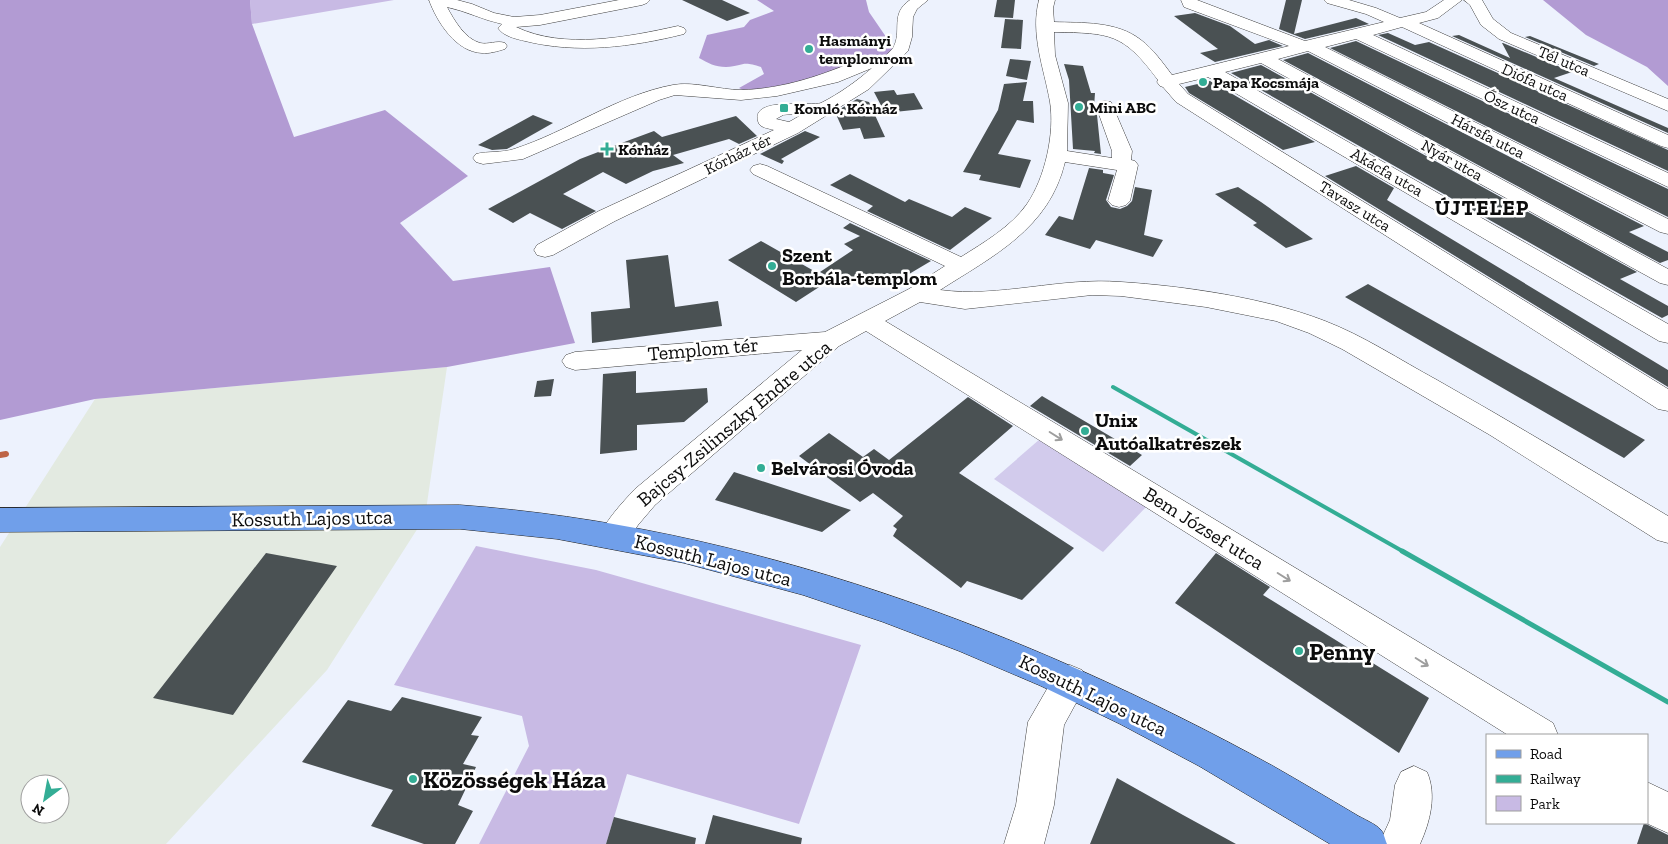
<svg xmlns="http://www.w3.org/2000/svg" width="1668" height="844" font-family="'Zilla Slab',serif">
  <rect width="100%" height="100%" fill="#edf2fd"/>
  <!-- industrial -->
  <path fill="#e3eae1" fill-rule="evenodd" d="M 447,367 L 425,517 L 327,670 L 166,844 L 0,844 L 0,547 L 95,399 ZM 30,784 L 60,784 L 60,814 L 30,814 Z"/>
  <!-- green -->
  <path fill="#c8bae4" d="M 250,0 L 394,0 L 252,24 Z
    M 476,546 L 596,570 L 861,645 L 799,824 L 627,774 L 606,844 L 479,844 L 529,746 L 522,716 L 394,685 Z"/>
  <!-- forest -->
  <path fill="#b29bd3" d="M 0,0 L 250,0 L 252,24 L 294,137 L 385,110 L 468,176 L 400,223 L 453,281 L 550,267 L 575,343 L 447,367 L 95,399 L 0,420 Z
    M 757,0 L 866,0 L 869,12 L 895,50 C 854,81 797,85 747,92 L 739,88 L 764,74 L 761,67 C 742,60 743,66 726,67 C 715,67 708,63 699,58 L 707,35 L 744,27 L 750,20 L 774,11 Z
    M 1543,0 L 1668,0 L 1668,86 L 1647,67 L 1586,35 Z"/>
  <!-- pitch -->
  <path fill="#d2cbec" d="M 1040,439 L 1147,506 L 1103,552 L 994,479 Z"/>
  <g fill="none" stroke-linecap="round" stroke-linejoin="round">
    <!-- stream -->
    <path stroke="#be6446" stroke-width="6" d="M 0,455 L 6,454"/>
  </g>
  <!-- building -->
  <path fill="#4a5153" d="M 682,0 L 722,0 L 750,13 L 727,21 Z
    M 997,0 L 1015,0 L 1013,18 L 994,17 Z
    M 1286,0 L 1302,0 L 1294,34 L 1356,18 L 1369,24 L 1305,39 L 1279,29 Z
    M 1195,13 L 1230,26 L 1255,44 L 1269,40 L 1283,46 L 1215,62 L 1200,53 L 1218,49 L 1174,16 Z
    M 1005,19 L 1023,20 L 1021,49 L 1001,48 Z
    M 1388,33 L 1415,45 L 1429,42 L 1668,150 L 1668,171 L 1378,35 Z
    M 1459,35 L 1510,58 L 1502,43 L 1503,43 L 1572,72 L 1554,78 L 1668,128 L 1668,133 L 1452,36 Z
    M 1530,36 L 1599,64 L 1594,66 L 1525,37 Z
    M 1356,41 L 1668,189 L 1668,217 L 1330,48 Z
    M 1308,53 L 1644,226 L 1629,232 L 1668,252 L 1668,260 L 1660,263 L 1283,60 Z
    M 1010,59 L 1031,61 L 1027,80 L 1006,76 Z
    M 1064,64 L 1083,66 L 1091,93 L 1095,93 L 1094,107 L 1097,115 L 1101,154 L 1094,153 L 1095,151 L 1073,149 L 1069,80 Z
    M 1261,65 L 1637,272 L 1620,279 L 1668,306 L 1668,315 L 1662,318 L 1231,73 Z
    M 1210,81 L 1315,142 L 1283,150 L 1189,93 L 1185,87 Z
    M 1027,82 L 1023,101 L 1033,101 L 1034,123 L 1017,120 L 998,154 L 1031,160 L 1020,188 L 979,180 L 981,175 L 963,172 L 998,110 L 1004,84 Z
    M 894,90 L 897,95 L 914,93 L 923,109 L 885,113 L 874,92 Z
    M 857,99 L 869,102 L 885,137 L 864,139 L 860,128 L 843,130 L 835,112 Z
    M 533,115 L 553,123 L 507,149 L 492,150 L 478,145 Z
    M 736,116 L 757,136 L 739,144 L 729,139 L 673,155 L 684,163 L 653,171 L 626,184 L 603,172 L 563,194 L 596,211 L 562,229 L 530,213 L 513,223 L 488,209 L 580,159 L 627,141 L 654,131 L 662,137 Z
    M 805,131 L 820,137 L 781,159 L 784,161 L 782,164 L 760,154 Z
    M 1356,166 L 1394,188 L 1387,200 L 1668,370 L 1668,387 L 1325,176 Z
    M 1089,168 L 1103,170 L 1103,173 L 1114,175 L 1106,200 L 1111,207 L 1120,209 L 1127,206 L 1132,201 L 1135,187 L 1152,190 L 1144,235 L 1163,240 L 1153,257 L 1096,240 L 1090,249 L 1045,235 L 1059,216 L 1073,220 Z
    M 850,174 L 905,202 L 909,199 L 952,217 L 965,207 L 992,218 L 950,250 L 867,211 L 873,206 L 830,185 Z
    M 1238,187 L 1261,202 L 1313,239 L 1286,248 L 1253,225 L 1257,223 L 1215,194 Z
    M 850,223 L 931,261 L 899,280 L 887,273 L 868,286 L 847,276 L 839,282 L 820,272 L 853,250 L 844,244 L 860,236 L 843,228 Z
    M 761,241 L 830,280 L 796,302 L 728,260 Z
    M 668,255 L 675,307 L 718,301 L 722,326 L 592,343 L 591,312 L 630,308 L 626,260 Z
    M 1368,284 L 1645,440 L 1624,458 L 1345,297 Z
    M 636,371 L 636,393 L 707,388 L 708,402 L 684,422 L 637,425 L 637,450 L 600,454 L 603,374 Z
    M 554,379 L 551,396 L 534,397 L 537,381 Z
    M 1042,396 L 1142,455 L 1130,466 L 1030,406 Z
    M 968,397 L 1013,426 L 959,473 L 1074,548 L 1022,600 L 967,581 L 961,588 L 893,536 L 897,529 L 893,526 L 903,516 L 873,493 L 860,502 L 799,456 L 829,433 L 863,457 L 874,449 L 889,460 Z
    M 734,472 L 851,510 L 822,532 L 715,500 Z
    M 266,553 L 337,566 L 233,715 L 153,698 Z
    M 1216,553 L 1270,587 L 1263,595 L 1429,698 L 1399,753 L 1175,603 Z
    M 402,697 L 482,717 L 471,735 L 479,736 L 463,764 L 476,767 L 458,805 L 473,811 L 455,844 L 424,844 L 371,826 L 393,790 L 302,762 L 348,700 L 391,711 Z
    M 1117,778 L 1183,815 L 1236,844 L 1090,844 Z
    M 713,815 L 802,838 L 801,844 L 705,844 Z
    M 614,817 L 696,838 L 695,844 L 606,844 Z
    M 1644,823 L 1668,835 L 1668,844 L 1637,844 Z"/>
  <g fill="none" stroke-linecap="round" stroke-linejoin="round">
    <defs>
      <path id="minor" d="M 429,0 L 457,0 L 472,4 L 494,13 L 514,17 L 540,15 L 619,0 L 650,0 L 647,3 L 642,5 L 540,25 L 516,27 C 564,50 628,37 678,26 L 684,28 L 686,31 L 684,34 C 632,47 577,54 525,41 C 516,39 503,36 498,28 L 502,24 C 483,20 466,11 447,7 C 454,20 465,39 480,43 C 488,45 497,40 505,43 L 507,46 L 505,49 C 498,51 489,54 482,53 C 456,52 437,22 429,0 Z
        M 910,0 L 928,0 L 917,9 L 913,17 L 912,37 L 908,51 L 869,89 L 798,133 L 615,221 L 553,255 L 545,257 L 537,255 L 534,250 L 537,245 L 599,211 L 774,130 C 768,128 759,128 758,121 C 751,96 812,107 821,103 C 839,94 857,81 872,68 L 838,82 L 777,96 L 741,100 L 675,95 L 659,100 L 523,159 L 483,164 L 476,162 L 473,158 L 476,154 C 488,151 502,153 514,149 C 567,132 618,95 673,85 C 693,81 720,90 741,90 C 783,89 824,75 862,58 L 868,57 L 881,59 C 885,56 890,52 893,48 C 903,31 889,14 910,0 ZM 793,114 L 803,114 L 789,122 L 776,119 L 783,115 Z
        M 1039,0 L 1055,0 L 1053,8 L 1054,22 C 1082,23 1117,21 1141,40 C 1153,49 1163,63 1172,75 L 1289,46 L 1184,7 L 1181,0 L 1197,0 L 1305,41 L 1384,22 L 1366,14 L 1327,3 L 1324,0 L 1349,0 L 1376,8 L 1400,18 L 1426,12 L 1444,0 L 1462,0 L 1438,18 L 1419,23 L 1668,135 L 1668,148 L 1661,146 L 1402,27 L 1373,35 L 1668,173 L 1668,187 L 1356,39 L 1325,47 L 1668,219 L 1668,234 L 1660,232 L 1308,51 L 1278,59 L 1668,269 L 1668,285 L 1660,283 L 1261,63 L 1225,72 L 1668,324 L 1668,343 L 1659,341 L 1208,77 L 1179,84 L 1188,94 L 1668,389 L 1668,411 L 1658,409 L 1176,102 L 1163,87 L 1160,86 L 1157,82 L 1158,80 C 1123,33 1111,33 1054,32 L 1055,55 L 1068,103 L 1067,151 L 1112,158 L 1112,151 L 1096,106 L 1099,102 L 1105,101 L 1111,102 L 1132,151 L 1131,160 L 1135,161 L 1138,165 L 1130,201 L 1126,205 L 1119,207 L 1112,205 L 1108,201 L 1117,170 L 1065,162 C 1049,229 993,256 940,290 C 1000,298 1060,277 1121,282 C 1184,286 1266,298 1325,321 C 1364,336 1400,360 1437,380 C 1515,424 1591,470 1668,516 L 1668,543 L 1657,540 L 1490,435 L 1342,349 L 1309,333 L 1276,321 L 1206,307 L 1121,296 L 1092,295 L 965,309 L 920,302 L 885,321 L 1553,723 L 1558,735 L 1508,735 L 866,331 L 839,346 L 655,505 L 638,525 L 625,545 L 614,548 L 603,545 L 599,536 C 608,518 621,504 635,489 L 802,350 L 575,370 L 566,367 L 562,361 L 566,355 L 575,352 L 825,332 L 909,289 L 945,266 L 753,174 L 750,170 L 753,166 L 760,164 L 767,166 L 961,257 C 983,243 1011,227 1027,204 C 1045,178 1055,133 1050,102 C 1044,68 1030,34 1039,0 Z
        M 1464,0 L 1482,0 L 1493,19 L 1511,33 L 1668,99 L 1668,111 L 1499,39 L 1481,25 L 1470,5 Z
        M 1070,665 L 1082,670 L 1088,681 L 1064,725 L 1054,805 L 1044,844 L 1004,844 L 1016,805 L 1028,722 L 1058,670 Z
        M 1414,766 L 1427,772 C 1437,795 1430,822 1420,844 L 1379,844 L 1390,820 L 1395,785 L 1401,772 Z
        M 1647,782 L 1668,792 L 1668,833 L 1646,823 Z"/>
      <path id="major" d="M 460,505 C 746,526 1023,629 1273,766 C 1301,782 1328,798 1355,814 C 1363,819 1376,824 1381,830 C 1384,833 1385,840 1387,844 L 1330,844 L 1199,766 L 1120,724 L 1041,686 L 959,651 L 883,622 L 803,595 L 684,563 L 557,539 L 460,529 L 0,532 L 0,508 Z"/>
    </defs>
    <!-- minor casing -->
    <use href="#minor" stroke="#3f3f3f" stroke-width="1"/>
    <!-- major casing -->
    <use href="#major" stroke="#1d1d1d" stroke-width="1"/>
    <!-- minor -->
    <use href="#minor" fill="#fff" fill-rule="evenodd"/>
    <!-- major -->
    <use href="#major" fill="#709fea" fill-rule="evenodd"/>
    <!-- rail-far1 -->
    <path stroke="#33ad95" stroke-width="4" d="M 1113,387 L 1404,552"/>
    <!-- rail -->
    <path stroke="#33ad95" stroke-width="5" d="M 1402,551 L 1668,702"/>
  </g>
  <!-- one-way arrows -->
  <defs><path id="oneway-shaft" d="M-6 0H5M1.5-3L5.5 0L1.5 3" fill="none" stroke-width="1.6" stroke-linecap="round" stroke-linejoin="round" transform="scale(1.25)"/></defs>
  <g stroke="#9e9e9e">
    <use href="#oneway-shaft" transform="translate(1056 436) rotate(32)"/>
    <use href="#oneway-shaft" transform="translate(1284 577) rotate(32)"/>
    <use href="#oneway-shaft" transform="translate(1422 662) rotate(32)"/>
  </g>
  <!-- markers -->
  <g fill="#33ad95" stroke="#fff" stroke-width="2">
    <circle cx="809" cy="49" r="5"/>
    <circle cx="1203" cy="82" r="5"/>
    <circle cx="1079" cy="107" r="5"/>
    <rect x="779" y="103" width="10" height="10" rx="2.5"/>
    <path d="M604.5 141.5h5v5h5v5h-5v5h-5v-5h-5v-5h5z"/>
    <circle cx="772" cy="266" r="5"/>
    <circle cx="1085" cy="431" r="5"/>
    <circle cx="761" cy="468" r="5"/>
    <circle cx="1299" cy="651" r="5"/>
    <circle cx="413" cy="779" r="5"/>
  </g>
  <g text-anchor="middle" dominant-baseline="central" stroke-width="5" stroke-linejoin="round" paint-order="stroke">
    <!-- far-poi labels -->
    <g font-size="16" font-weight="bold" fill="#0c0c0c" stroke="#fff" text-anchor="start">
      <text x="819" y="40">Hasmányi<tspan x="819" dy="18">templomrom</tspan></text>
      <text x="1213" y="82">Papa Kocsmája</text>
      <text x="1089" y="107">Mini ABC</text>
      <text x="794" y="108">Komló, Kórház</text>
      <text x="618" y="149">Kórház</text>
    </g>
    <!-- far-street labels -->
    <g font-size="16" fill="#0c0c0c" stroke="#fff">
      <text transform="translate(1564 61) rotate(23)">Tél utca</text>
      <text transform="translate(1535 82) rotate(24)">Diófa utca</text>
      <text transform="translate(1512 107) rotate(25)">Ősz utca</text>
      <text transform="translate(1488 136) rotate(27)">Hársfa utca</text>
      <text transform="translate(738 154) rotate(-26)">Kórház tér</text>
      <text transform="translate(1452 160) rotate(29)">Nyár utca</text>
      <text transform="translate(1387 172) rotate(30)">Akácfa utca</text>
      <text transform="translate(1355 206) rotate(32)">Tavasz utca</text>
    </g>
    <!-- poi labels -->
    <g font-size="20" font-weight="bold" fill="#0c0c0c" stroke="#fff" text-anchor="start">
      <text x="782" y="255">Szent<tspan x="782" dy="23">Borbála-templom</tspan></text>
      <text x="1095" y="420">Unix<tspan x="1095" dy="23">Autóalkatrészek</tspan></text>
      <text x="771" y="468">Belvárosi Óvoda</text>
    </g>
    <!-- street labels -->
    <g font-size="20" fill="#0c0c0c" stroke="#fff">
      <text transform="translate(703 349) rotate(-5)">Templom tér</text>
      <text transform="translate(734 423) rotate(-40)">Bajcsy-Zsilinszky Endre utca</text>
      <text transform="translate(312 518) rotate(-1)">Kossuth Lajos utca</text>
      <text transform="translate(1204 528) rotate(32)">Bem József utca</text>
      <text transform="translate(713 560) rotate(14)">Kossuth Lajos utca</text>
      <text transform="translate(1093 695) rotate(26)">Kossuth Lajos utca</text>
    </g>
    <!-- far-district labels -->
    <g font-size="21" font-weight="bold" letter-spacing="1" fill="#0c0c0c" stroke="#fff">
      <text x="1482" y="207">ÚJTELEP</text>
    </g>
    <!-- near-poi labels -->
    <g font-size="24" font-weight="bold" fill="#0c0c0c" stroke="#fff" text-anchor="start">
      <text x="1309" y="651">Penny</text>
      <text x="423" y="779">Közösségek Háza</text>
    </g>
  </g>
  <!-- legend -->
  <rect x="1486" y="734" width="162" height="90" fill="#ffffff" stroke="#9e9e9e"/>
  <rect x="1496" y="750" width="25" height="8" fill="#709fea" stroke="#9e9e9e"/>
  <text x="1530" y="759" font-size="15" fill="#0c0c0c">Road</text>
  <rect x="1496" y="775" width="25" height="8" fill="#33ad95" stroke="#9e9e9e"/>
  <text x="1530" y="784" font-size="15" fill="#0c0c0c">Railway</text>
  <rect x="1496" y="796" width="25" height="15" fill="#c8bae4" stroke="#9e9e9e"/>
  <text x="1530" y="809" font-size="15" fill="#0c0c0c">Park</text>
  <!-- north arrow -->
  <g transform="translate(45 799) rotate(212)"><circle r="24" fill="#ffffff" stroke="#9e9e9e"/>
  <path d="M0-4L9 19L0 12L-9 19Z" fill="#33ad95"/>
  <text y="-8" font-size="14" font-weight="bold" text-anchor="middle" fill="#0c0c0c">N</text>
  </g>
</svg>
